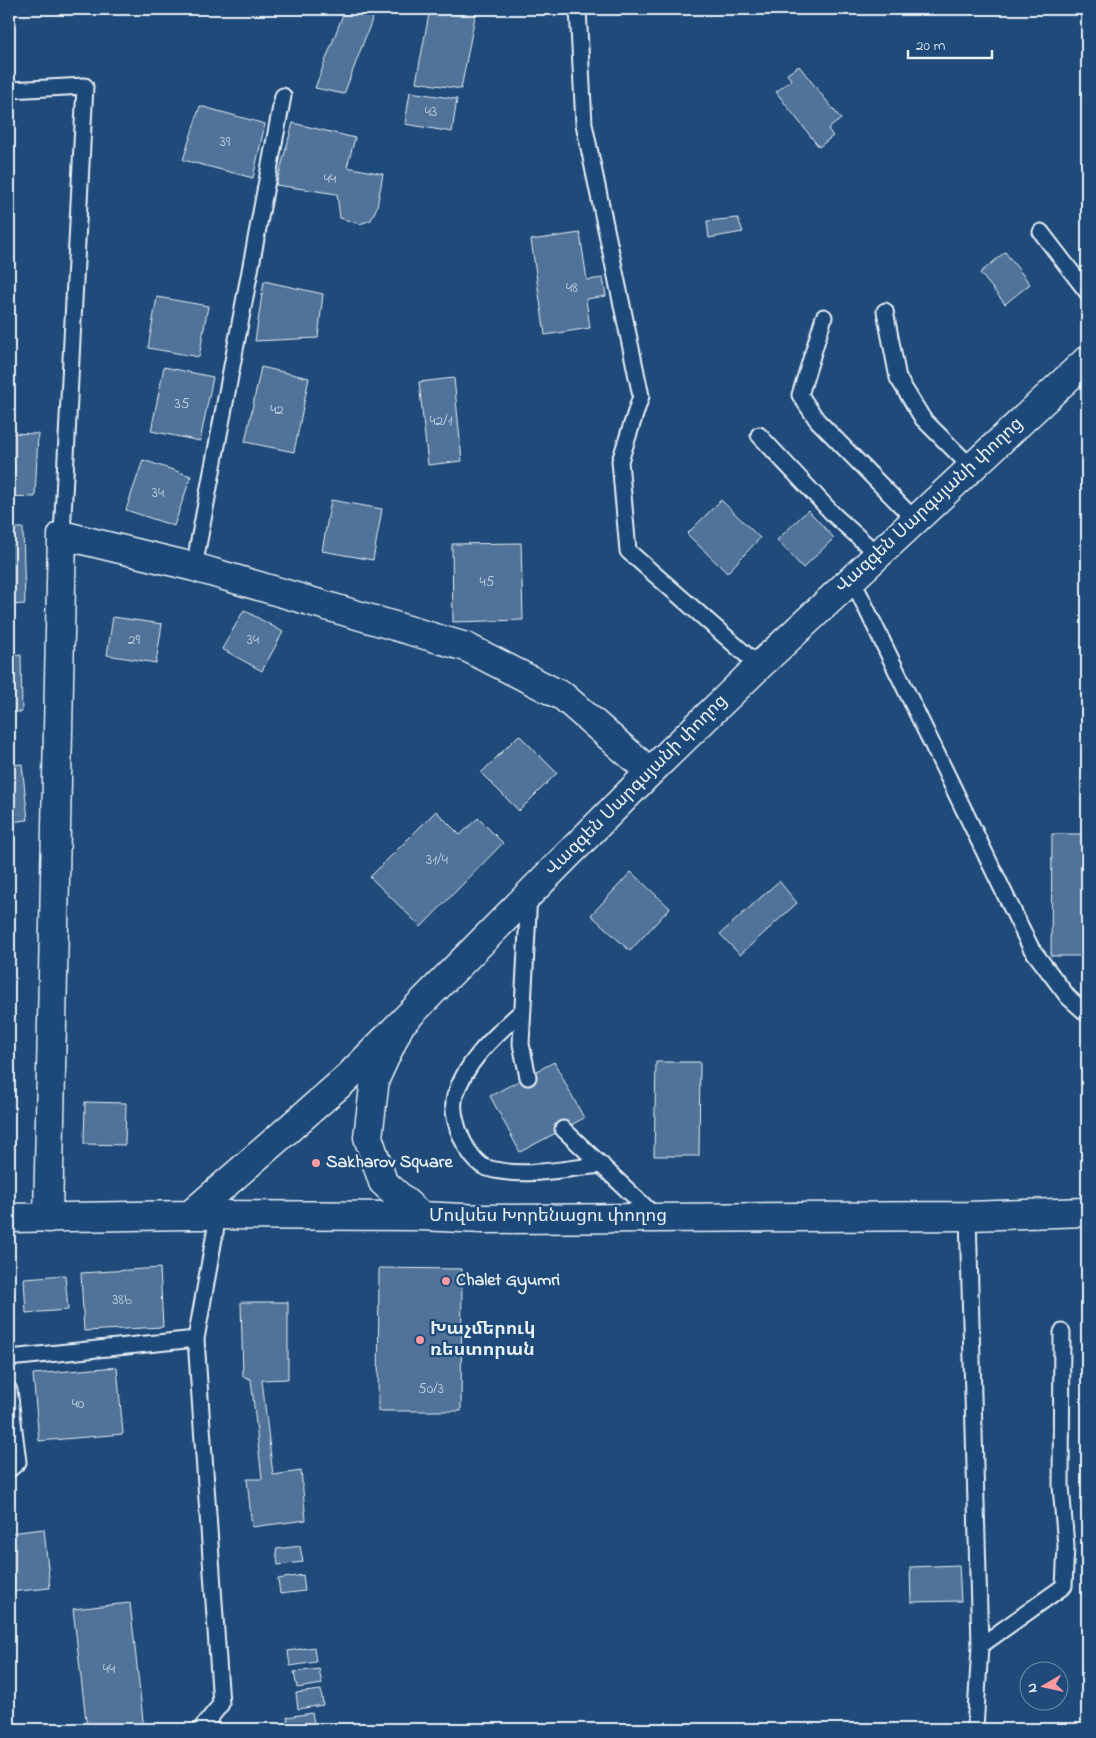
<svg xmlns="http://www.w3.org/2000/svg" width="1096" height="1738" font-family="'Indie Flower','Noto Sans Armenian',sans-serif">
  <rect width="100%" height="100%" fill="#1f4a7a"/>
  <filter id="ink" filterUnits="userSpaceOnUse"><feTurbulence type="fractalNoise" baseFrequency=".02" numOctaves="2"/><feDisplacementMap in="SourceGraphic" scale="10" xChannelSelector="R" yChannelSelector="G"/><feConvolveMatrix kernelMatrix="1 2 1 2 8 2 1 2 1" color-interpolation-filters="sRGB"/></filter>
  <g filter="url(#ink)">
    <!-- building -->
    <path fill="#517399" stroke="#e8f1f8" d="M 345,9 L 376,9 L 344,94 L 315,88 Z
      M 430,9 L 476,11 L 461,89 L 416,82 Z
      M 799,66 L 841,119 L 828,129 L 833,136 L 819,147 L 776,92 L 791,80 L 787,74 Z
      M 410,92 L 457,99 L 452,132 L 405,124 Z
      M 200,106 L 265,124 L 253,178 L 183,160 Z
      M 293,123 L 355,138 L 347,167 L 383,174 L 377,207 L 371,220 L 360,224 L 340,218 L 337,194 L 276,185 Z
      M 738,218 L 743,232 L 709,238 L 707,221 Z
      M 580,233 L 587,280 L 603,278 L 606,296 L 586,299 L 590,328 L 545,335 L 531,240 Z
      M 1005,252 L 1030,284 L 1005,304 L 980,273 Z
      M 264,281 L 323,294 L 318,338 L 255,341 Z
      M 157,297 L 208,306 L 199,357 L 148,348 Z
      M 164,367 L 213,377 L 200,441 L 151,431 Z
      M 261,367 L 309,378 L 294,452 L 245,442 Z
      M 454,378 L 462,461 L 428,465 L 419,382 Z
      M 9,433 L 38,434 L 35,497 L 9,496 Z
      M 143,460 L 191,476 L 174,526 L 126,510 Z
      M 331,500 L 382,509 L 373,560 L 322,551 Z
      M 721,500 L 760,538 L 727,573 L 687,534 Z
      M 808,510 L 834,538 L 803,568 L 777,540 Z
      M 9,528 L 23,528 L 25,604 L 9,605 Z
      M 521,543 L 523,620 L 453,622 L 452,544 Z
      M 244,610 L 283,632 L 262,671 L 222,649 Z
      M 113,617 L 162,624 L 156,663 L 107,655 Z
      M 21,655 L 22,712 L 9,712 L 9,656 Z
      M 519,735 L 557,773 L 519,811 L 481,773 Z
      M 22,764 L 28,820 L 9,822 L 13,863 L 9,863 L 9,765 Z
      M 436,811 L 460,835 L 478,818 L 503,843 L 421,927 L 370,877 Z
      M 1052,834 L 1087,834 L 1087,956 L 1051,956 Z
      M 631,872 L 670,908 L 630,951 L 591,915 Z
      M 779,881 L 797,903 L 740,955 L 720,934 Z
      M 554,1062 L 584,1118 L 520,1152 L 490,1096 Z
      M 656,1062 L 700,1062 L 699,1156 L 654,1156 Z
      M 85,1102 L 126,1103 L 125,1145 L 84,1144 Z
      M 160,1268 L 163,1327 L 84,1331 L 81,1273 Z
      M 379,1268 L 462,1269 L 461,1411 L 378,1411 Z
      M 65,1275 L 68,1310 L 26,1313 L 24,1278 Z
      M 241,1302 L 288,1302 L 288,1379 L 262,1380 L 273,1475 L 301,1471 L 306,1520 L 252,1527 L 247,1479 L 262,1479 L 251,1379 L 243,1377 Z
      M 117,1367 L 123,1434 L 39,1441 L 33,1374 Z
      M 44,1529 L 50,1588 L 9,1592 L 9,1533 Z
      M 300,1546 L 303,1562 L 278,1565 L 276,1549 Z
      M 959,1565 L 961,1601 L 911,1602 L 910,1567 Z
      M 303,1575 L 305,1591 L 280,1594 L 278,1579 Z
      M 130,1603 L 144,1729 L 87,1729 L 73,1609 Z
      M 314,1647 L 316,1662 L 290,1666 L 288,1651 Z
      M 319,1669 L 322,1684 L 297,1688 L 294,1672 Z
      M 321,1690 L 323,1705 L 298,1709 L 296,1693 Z
      M 312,1713 L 315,1728 L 289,1729 L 287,1717 Z"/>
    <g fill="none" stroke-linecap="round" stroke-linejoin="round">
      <defs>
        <path id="lane" d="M 578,9 L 584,124 L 641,396 L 620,461 L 628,551 L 759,666
          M 9,90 L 85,86 L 62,535
          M 1041,232 L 1087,292
          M 885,311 L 898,378 L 923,419 L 972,468
          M 824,317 L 800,395 L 817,420 L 915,520
          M 759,435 L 834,515 L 878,555
          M 194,567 L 283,96
          M 852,579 L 1031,948 L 1068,997 L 1087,1014
          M 523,1010 C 497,1034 466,1060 455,1096 C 451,1109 457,1129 463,1141 C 467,1150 477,1165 487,1168 C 523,1179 566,1168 602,1165
          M 528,1077 L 521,1044 L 529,894
          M 563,1129 L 657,1218
          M 968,1216 L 980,1646 L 975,1729
          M 9,1358 L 196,1339
          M 9,1390 L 18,1462 L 9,1470
          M 980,1646 L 1064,1586 L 1066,1546 L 1061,1486 L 1062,1332
          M 201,1729 L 221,1704 L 196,1339 L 218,1216"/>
        <path id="street" d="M 48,1218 L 62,535 L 194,567 L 466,647 L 564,697 L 650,772"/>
        <path id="primary" d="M 399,1027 L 375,1079 L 368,1137 L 383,1182 L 421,1216
          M 190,1215 L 421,1216 L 483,1219 L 968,1216 L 1087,1212"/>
        <path id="highway" d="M 9,1218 L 190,1215 L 347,1078 L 650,772 L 759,666 L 1087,360"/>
      </defs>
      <!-- lane casing -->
      <use href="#lane" stroke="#e8f1f8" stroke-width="19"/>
      <!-- street casing -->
      <use href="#street" stroke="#e8f1f8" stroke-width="31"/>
      <!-- primary casing -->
      <use href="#primary" stroke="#e8f1f8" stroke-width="31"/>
      <!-- highway casing -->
      <use href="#highway" stroke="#e8f1f8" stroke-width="31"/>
      <!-- lane -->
      <use href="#lane" stroke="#1f4a7a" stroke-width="15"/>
      <!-- street -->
      <use href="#street" stroke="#1f4a7a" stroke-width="28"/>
      <!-- primary -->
      <use href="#primary" stroke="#1f4a7a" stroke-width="28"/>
      <!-- highway -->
      <use href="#highway" stroke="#1f4a7a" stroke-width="28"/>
    </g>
  </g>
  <!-- markers -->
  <g fill="#ff9aa2" stroke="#1f4a7a" stroke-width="2">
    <circle cx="316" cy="1163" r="5"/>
    <circle cx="446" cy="1281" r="5"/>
    <circle cx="420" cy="1340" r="5"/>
  </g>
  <g text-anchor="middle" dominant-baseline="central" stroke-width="4.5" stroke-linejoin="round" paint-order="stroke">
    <!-- number labels -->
    <g font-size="15" fill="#c2d2e0">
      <text x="431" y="112">43</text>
      <text x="225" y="142">39</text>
      <text x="330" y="179">44</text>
      <text x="572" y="288">48</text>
      <text x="182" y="404">35</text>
      <text x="277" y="410">42</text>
      <text x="441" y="421">42/1</text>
      <text x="158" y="493">34</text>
      <text x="487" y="582">45</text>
      <text x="134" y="640">29</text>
      <text x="253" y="640">34</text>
      <text x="437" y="860">31/4</text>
      <text x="122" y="1300">38b</text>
      <text x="431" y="1389">50/3</text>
      <text x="78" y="1404">40</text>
      <text x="109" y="1669">44</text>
    </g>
    <!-- street labels -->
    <g font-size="18" fill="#e8f1f8" stroke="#1f4a7a">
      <text transform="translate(930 506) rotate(-43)">Վազգեն Սարգսյանի փողոց</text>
      <text transform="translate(637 786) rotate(-45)">Վազգեն Սարգսյանի փողոց</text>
      <text x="548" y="1217">Մովսես Խորենացու փողոց</text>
    </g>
    <!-- poi labels -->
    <g font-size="18" font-weight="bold" fill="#e8f1f8" stroke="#1f4a7a" text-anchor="start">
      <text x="326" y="1163">Sakharov Square</text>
      <text x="456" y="1281">Chalet Gyumri</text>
      <text x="430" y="1330">Խաչմերուկ<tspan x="430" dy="21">ռեստորան</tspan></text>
    </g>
  </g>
  <!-- margin -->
  <rect width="1096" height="1738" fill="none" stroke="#1f4a7a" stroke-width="30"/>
  <rect x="15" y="15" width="1066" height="1708" fill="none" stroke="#e8f1f8" stroke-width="2" filter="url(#ink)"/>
  <!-- north arrow -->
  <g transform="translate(1044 1686) rotate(261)"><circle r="24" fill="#1f4a7a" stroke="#6f8dac"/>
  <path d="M0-4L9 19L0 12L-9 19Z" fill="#ff9aa2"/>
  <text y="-8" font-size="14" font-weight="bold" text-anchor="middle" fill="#e8f1f8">N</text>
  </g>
  <!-- scale -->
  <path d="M908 50v8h84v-8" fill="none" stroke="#e8f1f8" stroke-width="2.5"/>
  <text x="916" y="50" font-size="15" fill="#e8f1f8" stroke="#1f4a7a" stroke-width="4" paint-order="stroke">20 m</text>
</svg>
